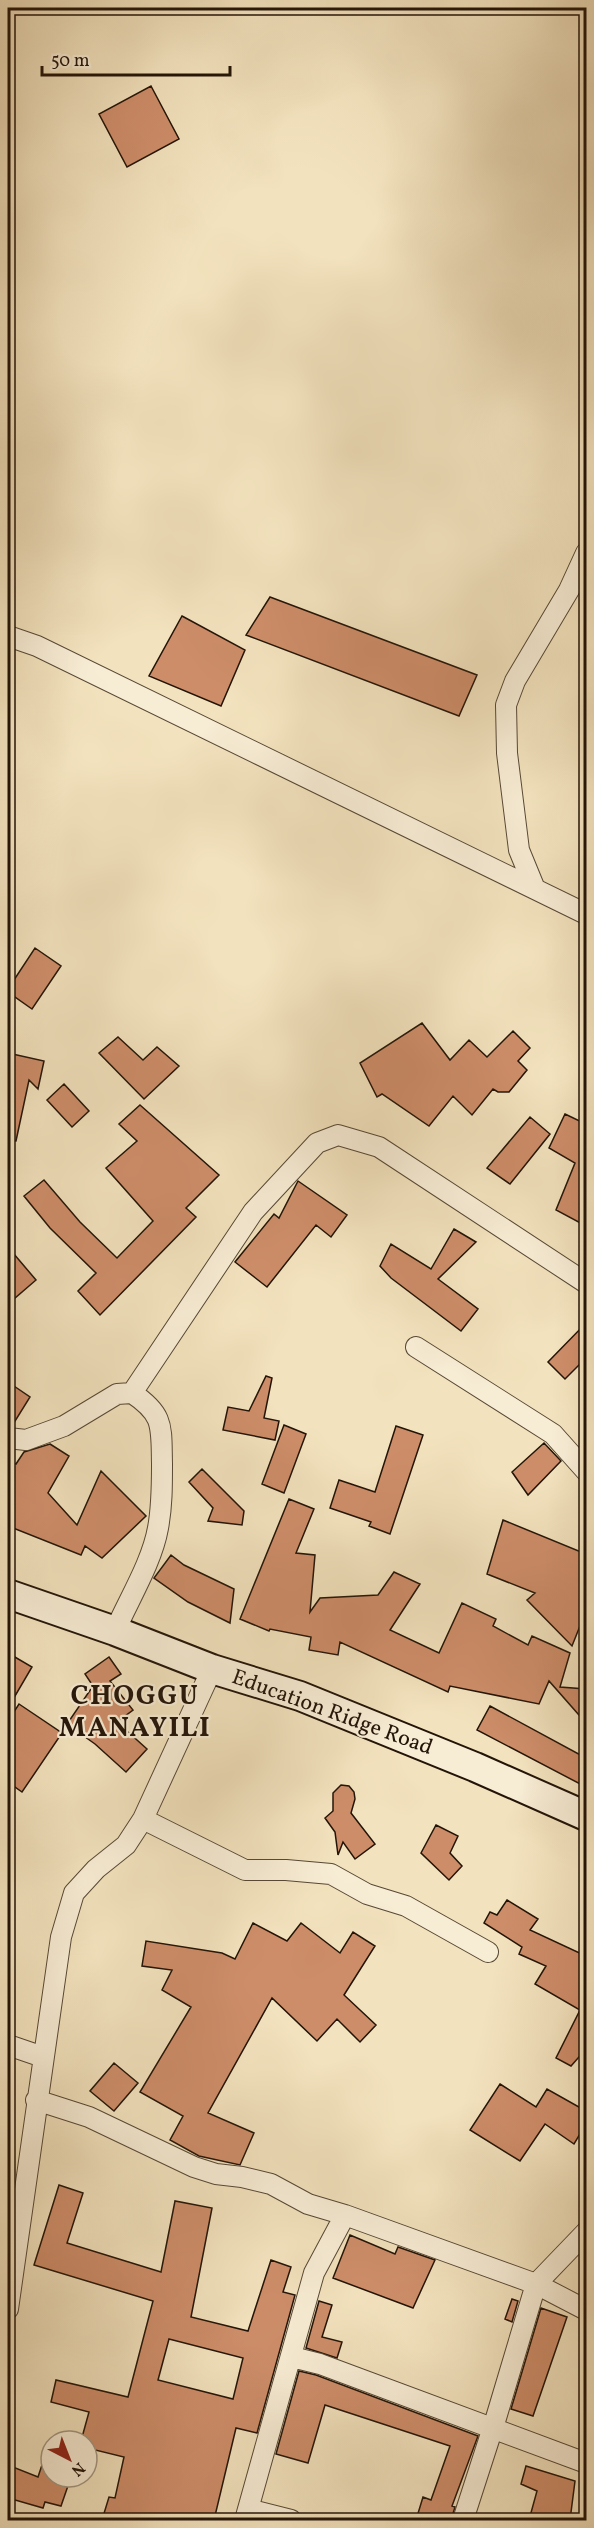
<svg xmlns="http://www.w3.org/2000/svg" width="594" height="2528" font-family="Vollkorn,serif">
  <rect width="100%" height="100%" fill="#f2e2bd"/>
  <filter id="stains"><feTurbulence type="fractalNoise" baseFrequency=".00333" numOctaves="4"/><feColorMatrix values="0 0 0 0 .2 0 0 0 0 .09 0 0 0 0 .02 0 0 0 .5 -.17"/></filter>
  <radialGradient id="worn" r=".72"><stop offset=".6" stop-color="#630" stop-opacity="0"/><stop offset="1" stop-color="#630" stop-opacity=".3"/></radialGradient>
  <!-- building -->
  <path fill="#cd8d69" stroke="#231408" stroke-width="1.5" fill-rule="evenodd" d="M 151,86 L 179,139 L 127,167 L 99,114 Z
    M 270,597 L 477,675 L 459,716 L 246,635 Z
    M 182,616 L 245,650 L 221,706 L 149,676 Z
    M 35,948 L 61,966 L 32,1009 L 8,992 L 8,989 Z
    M 422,1023 L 450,1060 L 469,1040 L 487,1057 L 513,1031 L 530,1048 L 518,1061 L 527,1070 L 509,1092 L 498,1092 L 493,1089 L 472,1115 L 453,1096 L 429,1126 L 382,1094 L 377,1097 L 360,1063 Z
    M 118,1037 L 143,1060 L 157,1047 L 179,1066 L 144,1099 L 99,1053 Z
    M 8,1053 L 44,1061 L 38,1089 L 29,1080 L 16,1141 L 8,1140 Z
    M 64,1084 L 89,1111 L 72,1127 L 47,1100 Z
    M 140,1105 L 219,1175 L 186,1208 L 196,1217 L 100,1315 L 78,1291 L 96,1273 L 50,1228 L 24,1196 L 44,1180 L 80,1222 L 117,1258 L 153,1221 L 106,1168 L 137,1141 L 119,1124 Z
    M 565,1114 L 586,1124 L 580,1137 L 584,1140 L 586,1136 L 586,1226 L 556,1210 L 575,1163 L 549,1148 Z
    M 530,1117 L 550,1134 L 510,1184 L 487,1168 Z
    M 298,1181 L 347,1215 L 331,1237 L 316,1225 L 267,1287 L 235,1262 L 274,1214 L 279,1218 Z
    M 454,1229 L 476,1242 L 438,1279 L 478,1309 L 461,1331 L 391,1278 L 380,1266 L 391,1244 L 431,1269 Z
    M 8,1247 L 36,1280 L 8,1304 Z
    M 586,1323 L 586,1358 L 565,1379 L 548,1362 Z
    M 266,1376 L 272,1378 L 264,1418 L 279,1421 L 275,1440 L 223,1430 L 228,1407 L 249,1411 Z
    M 8,1382 L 30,1397 L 12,1426 L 8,1426 Z
    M 284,1425 L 306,1434 L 284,1493 L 262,1484 Z
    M 396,1426 L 423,1435 L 390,1534 L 369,1526 L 371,1522 L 330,1508 L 339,1480 L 375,1492 Z
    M 544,1443 L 561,1461 L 528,1495 L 512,1472 Z
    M 50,1444 L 69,1456 L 48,1493 L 77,1525 L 101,1471 L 146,1516 L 102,1558 L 85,1546 L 81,1555 L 8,1526 L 8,1461 L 16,1464 L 24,1452 Z
    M 202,1469 L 244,1511 L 242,1525 L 208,1521 L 213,1508 L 189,1482 Z
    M 289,1499 L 314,1509 L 296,1553 L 315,1555 L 310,1612 L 320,1598 L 378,1595 L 394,1572 L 420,1584 L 390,1630 L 439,1653 L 462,1603 L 496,1619 L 493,1626 L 528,1645 L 532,1636 L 570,1653 L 560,1687 L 586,1689 L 586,1723 L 549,1681 L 539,1704 L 450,1686 L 448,1692 L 340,1642 L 338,1655 L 309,1650 L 311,1637 L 270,1629 L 269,1631 L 240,1619 Z
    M 503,1520 L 586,1554 L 586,1633 L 580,1626 L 572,1646 L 527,1600 L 535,1593 L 487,1574 Z
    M 171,1555 L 184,1565 L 234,1589 L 230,1623 L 188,1602 L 154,1578 Z
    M 8,1653 L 32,1667 L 8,1708 Z
    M 109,1657 L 121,1674 L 110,1681 L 133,1710 L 117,1722 L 147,1749 L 126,1772 L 95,1744 L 67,1724 L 93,1686 L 85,1674 Z
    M 19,1704 L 62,1733 L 22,1792 L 8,1782 L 8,1721 Z
    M 490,1706 L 586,1758 L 586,1787 L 477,1730 Z
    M 341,1785 L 349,1786 L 354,1792 L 355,1799 L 351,1813 L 375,1844 L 355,1859 L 343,1842 L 338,1855 L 335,1832 L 325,1818 L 333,1811 L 333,1793 Z
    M 436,1825 L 458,1836 L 450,1853 L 462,1866 L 449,1880 L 421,1853 Z
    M 507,1900 L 538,1919 L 530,1930 L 586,1956 L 586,2049 L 571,2066 L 556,2058 L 580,2010 L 535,1984 L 546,1966 L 519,1954 L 522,1947 L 484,1923 L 490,1912 L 497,1915 Z
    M 253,1923 L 287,1941 L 301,1923 L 340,1953 L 353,1932 L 375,1946 L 344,1995 L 376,2025 L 360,2042 L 337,2019 L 317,2041 L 272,1998 L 208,2113 L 254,2133 L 240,2165 L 199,2156 L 170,2140 L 183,2116 L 140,2092 L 191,2007 L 162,1990 L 172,1970 L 142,1966 L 146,1941 L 222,1953 L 235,1959 Z
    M 114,2063 L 138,2083 L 114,2111 L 90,2091 Z
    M 500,2084 L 536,2107 L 547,2089 L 586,2111 L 586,2124 L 574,2144 L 545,2124 L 520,2161 L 470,2130 Z
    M 59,2185 L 83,2193 L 67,2243 L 161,2272 L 175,2201 L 212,2208 L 191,2317 L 248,2331 L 271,2260 L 291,2267 L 283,2292 L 295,2295 L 257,2433 L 236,2428 L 214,2520 L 102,2520 L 109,2497 L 115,2498 L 124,2457 L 87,2448 L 87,2441 L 81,2441 L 89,2412 L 51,2402 L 56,2380 L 128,2397 L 153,2301 L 34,2265 ZM 169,2339 L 243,2358 L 233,2399 L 158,2380 Z
    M 350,2235 L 395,2254 L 398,2247 L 435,2260 L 413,2308 L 333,2278 Z
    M 512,2299 L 518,2301 L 512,2322 L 505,2319 Z
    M 319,2301 L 332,2305 L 322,2337 L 342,2342 L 337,2358 L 306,2348 Z
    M 541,2308 L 567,2317 L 533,2416 L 511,2409 Z
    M 299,2371 L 316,2375 L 478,2436 L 452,2506 L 455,2507 L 451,2520 L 416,2520 L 423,2497 L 431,2500 L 450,2446 L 325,2405 L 308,2463 L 276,2454 Z
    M 48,2447 L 51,2448 L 51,2477 L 71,2477 L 61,2506 L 45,2502 L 43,2508 L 8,2498 L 8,2465 L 38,2477 Z
    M 526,2466 L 575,2481 L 570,2520 L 529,2520 L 537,2491 L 521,2484 Z"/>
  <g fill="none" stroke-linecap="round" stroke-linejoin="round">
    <defs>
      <path id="street" d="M 8,636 L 37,646 L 586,914
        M 535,889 L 519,850 L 507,753 L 506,705 L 515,681 L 569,590 L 586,553
        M 416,1347 L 553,1434 L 586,1471
        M 8,1438 L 26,1440 L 64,1426 L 117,1394 L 132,1393 L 253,1212 L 317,1143 L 338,1135 L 379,1147 L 586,1283
        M 115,1631 C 129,1599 152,1562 158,1528 C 162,1507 162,1486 162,1464 C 161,1427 165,1415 132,1393
        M 143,1819 L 245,1870 L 286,1870 L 331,1874 L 367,1894 L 406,1906 L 488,1952
        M 8,2045 L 43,2057
        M 36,2100 L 89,2117 L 194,2167 L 216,2174 L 242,2177 L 271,2184 L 308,2204 L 345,2215
        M 8,2309 L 61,1937 L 74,1893 L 96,1869 L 126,1845 L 143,1819 L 212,1669
        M 292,2357 L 320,2364 L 586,2463
        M 248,2509 L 291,2520
        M 245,2520 L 314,2273 L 345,2215 L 536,2284 L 586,2310
        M 463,2520 L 496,2418 L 536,2284 L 586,2232"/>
      <path id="secondary" d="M 8,1594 L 115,1631 L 212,1669 L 300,1696 L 475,1767 L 586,1816"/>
    </defs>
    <!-- street casing -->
    <use href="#street" stroke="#574835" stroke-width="22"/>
    <!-- secondary casing -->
    <use href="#secondary" stroke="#231408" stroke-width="32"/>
    <!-- street -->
    <use href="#street" stroke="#f7ecd4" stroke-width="20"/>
    <!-- secondary -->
    <use href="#secondary" stroke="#f7ecd4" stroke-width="28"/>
  </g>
  <g text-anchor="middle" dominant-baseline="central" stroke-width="4.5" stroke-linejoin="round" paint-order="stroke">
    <!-- street labels -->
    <g font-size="22" fill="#231408" stroke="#f7ecd4">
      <text transform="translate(332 1713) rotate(20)">Education Ridge Road</text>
    </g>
    <!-- district labels -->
    <g font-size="28" font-weight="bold" letter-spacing="1.5" fill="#231408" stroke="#f7ecd4">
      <text x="135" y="1696">CHOGGU<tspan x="135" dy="32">MANAYILI</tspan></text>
    </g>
  </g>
  <!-- margin -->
  <rect width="594" height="2528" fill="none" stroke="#f2e2bd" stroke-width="30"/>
  <rect x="9" y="9" width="576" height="2510" fill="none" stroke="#231408" stroke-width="3"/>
  <rect x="15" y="15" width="564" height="2498" fill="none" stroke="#231408" stroke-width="1.5"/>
  <!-- north arrow -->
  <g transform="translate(69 2459) rotate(138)"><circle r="28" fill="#f7ecd4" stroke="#a29682" stroke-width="1.5"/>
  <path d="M0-4.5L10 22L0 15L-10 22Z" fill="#8f2418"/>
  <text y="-9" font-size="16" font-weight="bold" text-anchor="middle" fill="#231408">N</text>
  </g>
  <!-- scale -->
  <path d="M42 66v9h188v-9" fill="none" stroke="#231408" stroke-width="3"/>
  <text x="51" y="66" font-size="18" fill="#231408" stroke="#f7ecd4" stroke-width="4.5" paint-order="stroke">50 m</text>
  <rect width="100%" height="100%" filter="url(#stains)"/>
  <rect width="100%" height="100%" fill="url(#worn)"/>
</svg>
